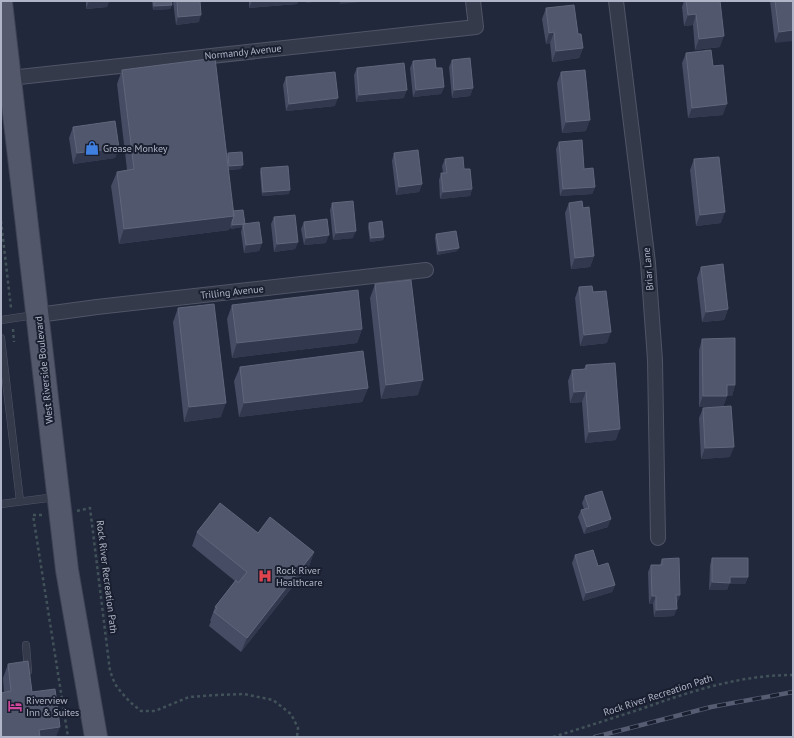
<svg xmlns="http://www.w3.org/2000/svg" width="794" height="738" font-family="'PT Sans',sans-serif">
  <rect width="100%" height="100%" fill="#21283b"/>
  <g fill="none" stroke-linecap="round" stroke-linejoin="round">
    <defs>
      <path id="lane" d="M 1,320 L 35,315
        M 1,338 L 20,501
        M 1,504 L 56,497
        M 26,645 L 28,671"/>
      <path id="street" d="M 616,1 L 648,263 L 655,360 L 658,538
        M 10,78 L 476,27 L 473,1
        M 38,315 L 97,307 L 426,270"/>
      <path id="primary" d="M 1,2 L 67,570 L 96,737"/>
    </defs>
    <!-- lane casing -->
    <use href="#lane" stroke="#505566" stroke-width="8"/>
    <!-- street casing -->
    <use href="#street" stroke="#505566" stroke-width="16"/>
    <!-- primary casing -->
    <use href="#primary" stroke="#3e4354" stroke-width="24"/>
    <!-- path -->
    <path stroke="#415259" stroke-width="2.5" stroke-dasharray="3 3" stroke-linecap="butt" d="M 1,221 L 11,308
      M 13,329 L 14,342
      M 77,511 L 90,508 L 110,671 L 115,684 L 121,692 L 130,702 L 141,711 L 155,711 L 189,697 L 217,695 L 244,694 L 273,700 L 291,714 L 298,728 L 297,737
      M 42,515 L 33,515 L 68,737
      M 553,737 C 582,728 610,719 638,710 C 689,692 738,675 793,675"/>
    <!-- lane -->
    <use href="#lane" stroke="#353a4b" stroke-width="7"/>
    <!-- street -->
    <use href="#street" stroke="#353a4b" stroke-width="14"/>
    <!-- primary -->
    <use href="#primary" stroke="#53596b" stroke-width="22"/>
    <defs>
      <path id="rail" d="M 595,737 L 711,707 L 793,692"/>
    </defs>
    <!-- rail casing -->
    <use href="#rail" stroke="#565d72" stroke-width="4.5"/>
    <!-- rail -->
    <use href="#rail" stroke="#1a1f30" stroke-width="3" stroke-dasharray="9" stroke-linecap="butt"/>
  </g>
  <!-- wall -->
  <path fill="#454c63" d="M 86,1 L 109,1 L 107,7 L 86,9 Z
    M 152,1 L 171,1 L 172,5 L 170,9 L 153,10 Z
    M 173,1 L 200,1 L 199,22 L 176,25 Z
    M 249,1 L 298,1 L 297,4 L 249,8 Z
    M 684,1 L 720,1 L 720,47 L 695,50 L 693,25 L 684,26 L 682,7 Z
    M 770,1 L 793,1 L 775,43 Z
    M 546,8 L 578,34 L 583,48 L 579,58 L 552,62 L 550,43 L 546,44 L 542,19 Z
    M 793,52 L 793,68 L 792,56 Z
    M 686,53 L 713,66 L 723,115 L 688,118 L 682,63 Z
    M 452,60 L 473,88 L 470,96 L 452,98 L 449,67 Z
    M 413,61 L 436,68 L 444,87 L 441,94 L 413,97 L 410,68 Z
    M 357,68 L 404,98 L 356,102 L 354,75 Z
    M 122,70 L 227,156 L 228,153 L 241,169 L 228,170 L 233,211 L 262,243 L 259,251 L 244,253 L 241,232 L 242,227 L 231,229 L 230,226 L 229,230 L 119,244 L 111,186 L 117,172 L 127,170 L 117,84 Z
    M 561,72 L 586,131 L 562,133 L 557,83 Z
    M 286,77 L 335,106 L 286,111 L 283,85 Z
    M 73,127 L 119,148 L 115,158 L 73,164 L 69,138 Z
    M 559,142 L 584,169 L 595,187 L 592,194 L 560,196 L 556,149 Z
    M 394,153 L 422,184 L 419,192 L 396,195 L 392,161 Z
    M 445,159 L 464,169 L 472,189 L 470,196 L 440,199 L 439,180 L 441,173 L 443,173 L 442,166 Z
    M 694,159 L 721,223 L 696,226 L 690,170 Z
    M 261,168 L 289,194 L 262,196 L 260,172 Z
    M 332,203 L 353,238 L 333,240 L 330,210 Z
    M 569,203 L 583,208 L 594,256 L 590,267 L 571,269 L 565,213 Z
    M 274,217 L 298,242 L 295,249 L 274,252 L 271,224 Z
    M 304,222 L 326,243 L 304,245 L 301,229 Z
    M 369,223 L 384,237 L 383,240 L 370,242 L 368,227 Z
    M 436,234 L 457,251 L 437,255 L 435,238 Z
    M 701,267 L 728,309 L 724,320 L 702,322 L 697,278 Z
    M 375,284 L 418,395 L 381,399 L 370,298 Z
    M 579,287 L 593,292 L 607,343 L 580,346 L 575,298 Z
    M 232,305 L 362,329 L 357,343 L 232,358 L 227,319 Z
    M 178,308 L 221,417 L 184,422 L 173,322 Z
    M 702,339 L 735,385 L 732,396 L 727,396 L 723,407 L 730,457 L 701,459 L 699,418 L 703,408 L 717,407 L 699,407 L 699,350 Z
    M 586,365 L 616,440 L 585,443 L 582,402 L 570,403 L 568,381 L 572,370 L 584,369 Z
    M 240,367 L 368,388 L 362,402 L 239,417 L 234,381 Z
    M 585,496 L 608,527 L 584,534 L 578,517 L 581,510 L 584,509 L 582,503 Z
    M 197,532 L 258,533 L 314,552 L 309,566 L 241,652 L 209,626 L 211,621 L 210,621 L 215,607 L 235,581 L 192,546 Z
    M 575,555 L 598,566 L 615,585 L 612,592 L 583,601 L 572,563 Z
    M 712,558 L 748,577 L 745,584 L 729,584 L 727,590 L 709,590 L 710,565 Z
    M 662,559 L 680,595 L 677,603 L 674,616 L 654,617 L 653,604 L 649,604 L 648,572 L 651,565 L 660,565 Z
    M 8,664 L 32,692 L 4,692 L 3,678 Z"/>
  <!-- shaded-wall -->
  <path fill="#32394e" d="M 89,1 L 109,1 L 107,7 L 86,9 Z
    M 252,1 L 298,1 L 297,4 L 249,8 Z
    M 307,1 L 323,1 L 306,3 Z
    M 341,1 L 363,1 L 362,2 L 339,4 Z
    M 172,5 L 170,9 L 153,10 L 154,6 Z
    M 696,14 L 693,25 L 684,26 L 688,15 Z
    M 201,15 L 199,22 L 176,25 L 178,17 Z
    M 793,30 L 793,41 L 775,43 L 779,32 Z
    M 554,32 L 550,43 L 546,44 L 549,33 Z
    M 724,36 L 720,47 L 695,50 L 699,39 Z
    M 583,48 L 579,58 L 552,62 L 556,51 Z
    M 444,87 L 441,94 L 413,97 L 416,90 Z
    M 473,88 L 470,96 L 452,98 L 454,90 Z
    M 407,90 L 404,98 L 356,102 L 359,95 Z
    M 338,98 L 335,106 L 286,111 L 289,104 Z
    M 727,104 L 723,115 L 688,118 L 692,108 Z
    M 590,120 L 586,131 L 562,133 L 566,122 Z
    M 119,148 L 115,158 L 73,164 L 77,153 Z
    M 243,165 L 241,169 L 227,170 L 229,166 Z
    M 422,184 L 419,192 L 396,195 L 399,187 Z
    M 595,187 L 592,194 L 560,196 L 563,189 Z
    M 472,189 L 470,196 L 440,199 L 443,192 Z
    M 290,190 L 289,194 L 262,196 L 263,192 Z
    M 725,212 L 721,223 L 696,226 L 700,215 Z
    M 234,216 L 229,230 L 119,244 L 124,229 Z
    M 243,224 L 242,227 L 231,229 L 232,225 L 245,224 Z
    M 356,231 L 353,238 L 333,240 L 336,233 Z
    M 329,235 L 326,243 L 304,245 L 306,238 Z
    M 384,237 L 383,240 L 370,242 L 371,238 Z
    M 298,242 L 295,249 L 274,252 L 277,244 Z
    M 262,243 L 259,251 L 244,253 L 246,245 Z
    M 459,248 L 457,251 L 437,255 L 439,251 Z
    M 594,256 L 590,267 L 571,269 L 575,258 Z
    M 728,309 L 724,320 L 702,322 L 706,312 Z
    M 362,329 L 357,343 L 232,358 L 237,343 Z
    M 611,332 L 607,343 L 580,346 L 584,335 Z
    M 423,380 L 418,395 L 381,399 L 386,385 Z
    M 727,385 L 735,385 L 732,396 L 727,396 L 723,407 L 699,407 L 703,396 Z
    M 368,388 L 362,402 L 239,417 L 244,403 Z
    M 586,391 L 582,402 L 570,403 L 574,392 Z
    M 226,403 L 221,417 L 184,422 L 189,407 Z
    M 620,429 L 616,440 L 585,443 L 589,432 Z
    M 734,447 L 730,457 L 701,459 L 705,448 Z
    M 611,519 L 608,527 L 584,534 L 587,527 Z
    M 314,552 L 309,566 L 241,652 L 247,638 Z
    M 730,577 L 748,577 L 745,584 L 729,584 L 727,590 L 709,590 L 712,582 Z
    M 615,585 L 612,592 L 583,601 L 586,593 Z
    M 676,595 L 680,595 L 677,603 L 674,603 Z
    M 652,596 L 656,596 L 653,604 L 649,604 Z
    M 677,609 L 674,616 L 654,617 L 656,610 Z
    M 60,727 L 56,737 L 36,737 L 39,730 Z"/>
  <!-- building -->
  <path fill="#51576d" stroke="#60667b" d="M 154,1 L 171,1 L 172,5 L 154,6 Z
    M 177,1 L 200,1 L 201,15 L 178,17 Z
    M 686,1 L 720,1 L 724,36 L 699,39 L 696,14 L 688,15 Z
    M 775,1 L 793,1 L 793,30 L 779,32 Z
    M 574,5 L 578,34 L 581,34 L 583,48 L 556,51 L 554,32 L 549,33 L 546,8 Z
    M 711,50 L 713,66 L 723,65 L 727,104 L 692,108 L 686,53 Z
    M 215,58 L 234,216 L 124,229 L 117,172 L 134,169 L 122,70 Z
    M 470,58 L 473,88 L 454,90 L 452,60 Z
    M 435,59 L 436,68 L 442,68 L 444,87 L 416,90 L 413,61 Z
    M 404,63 L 407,90 L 359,95 L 357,68 Z
    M 585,70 L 590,120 L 566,122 L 561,72 Z
    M 335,72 L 338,98 L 289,104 L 286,77 Z
    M 115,121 L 119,148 L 77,153 L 73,127 Z
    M 582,140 L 584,169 L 593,168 L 595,187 L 563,189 L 559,142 Z
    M 418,150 L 422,184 L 399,187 L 394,153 Z
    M 242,152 L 243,165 L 229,166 L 228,153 Z
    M 463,157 L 464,169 L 470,169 L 472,189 L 443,192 L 441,173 L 447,173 L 445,159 Z
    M 719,157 L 725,212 L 700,215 L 694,159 Z
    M 288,166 L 290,190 L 263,192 L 261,168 Z
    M 353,201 L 356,231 L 336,233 L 332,203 Z
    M 582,201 L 583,208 L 589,207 L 594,256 L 575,258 L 569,203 Z
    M 243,210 L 245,224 L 232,225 L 232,222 L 234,216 L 233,211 Z
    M 295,215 L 298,242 L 277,244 L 274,217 Z
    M 327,219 L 329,235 L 306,238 L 304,222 Z
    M 382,221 L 384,237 L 371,238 L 369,223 Z
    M 259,222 L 262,243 L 246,245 L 243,224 Z
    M 456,231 L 459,248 L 439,251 L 436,234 Z
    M 723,264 L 728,309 L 706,312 L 701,267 Z
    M 411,280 L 423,380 L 386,385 L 375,284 Z
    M 592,286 L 593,292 L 606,291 L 611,332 L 584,335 L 579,287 Z
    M 358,290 L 362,329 L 237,343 L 232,305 Z
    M 214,304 L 226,403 L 189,407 L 178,308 Z
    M 735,338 L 735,385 L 727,385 L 727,396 L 703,396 L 702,339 Z
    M 363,351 L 368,388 L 244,403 L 240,367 Z
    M 615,363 L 620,429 L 589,432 L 586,391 L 574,392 L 572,370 L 586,369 L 586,365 Z
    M 731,406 L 734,447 L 705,448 L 703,408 Z
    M 602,491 L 611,519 L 587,527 L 581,510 L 589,508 L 585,496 Z
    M 220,503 L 258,533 L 270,517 L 314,552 L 247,638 L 214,612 L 217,608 L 215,607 L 236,580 L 238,583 L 247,572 L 197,532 Z
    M 593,550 L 598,566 L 608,563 L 615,585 L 586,593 L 575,555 Z
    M 679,558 L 680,595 L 676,595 L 677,609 L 656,610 L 656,596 L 652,596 L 651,565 L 662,565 L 662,559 Z
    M 712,558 L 748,558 L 748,577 L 730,577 L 730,583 L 712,582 Z
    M 28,661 L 32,692 L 55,689 L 60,727 L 39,730 L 40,737 L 1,737 L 1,693 L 11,691 L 8,664 Z"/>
  <!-- icons -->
  <defs>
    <symbol id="shop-bare" viewBox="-9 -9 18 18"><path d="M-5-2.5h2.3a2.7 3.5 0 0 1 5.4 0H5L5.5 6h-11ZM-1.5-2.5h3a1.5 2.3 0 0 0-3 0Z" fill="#3f7fe0" stroke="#1a1f30" stroke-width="2.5" paint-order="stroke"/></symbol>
    <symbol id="hospital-bare" viewBox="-9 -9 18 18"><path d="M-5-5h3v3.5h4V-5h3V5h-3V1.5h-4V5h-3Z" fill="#e0444e" stroke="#1a1f30" stroke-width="2.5" paint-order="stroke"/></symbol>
    <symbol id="hotel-bare" viewBox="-9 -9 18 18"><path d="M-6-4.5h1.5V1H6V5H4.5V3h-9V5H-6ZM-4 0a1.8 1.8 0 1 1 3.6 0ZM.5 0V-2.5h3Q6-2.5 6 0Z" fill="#d1479c" stroke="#1a1f30" stroke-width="2.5" paint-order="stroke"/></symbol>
  </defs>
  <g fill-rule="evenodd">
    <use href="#shop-bare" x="82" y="138" width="20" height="20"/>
    <use href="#hospital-bare" x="255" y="566" width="20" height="20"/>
    <use href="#hotel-bare" x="5" y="696" width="20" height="20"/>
  </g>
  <g text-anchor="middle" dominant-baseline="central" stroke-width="4" stroke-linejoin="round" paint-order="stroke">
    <!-- street labels -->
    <g font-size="10" fill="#b0b5c7" stroke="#1a1f30">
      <text transform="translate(243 52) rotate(-6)">Normandy Avenue</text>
      <text transform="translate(648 269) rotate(-95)">Briar Lane</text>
      <text transform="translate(232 292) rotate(-6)">Trilling Avenue</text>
      <text transform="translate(44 370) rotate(-96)">West Riverside Boulevard</text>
      <text transform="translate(107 577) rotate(83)">Rock River Recreation Path</text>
      <text transform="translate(658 695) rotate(-18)">Rock River Recreation Path</text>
    </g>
    <!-- poi labels -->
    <g font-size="10" fill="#b0b5c7" stroke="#1a1f30" text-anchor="start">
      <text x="103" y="148">Grease Monkey</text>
      <text x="276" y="570">Rock River<tspan x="276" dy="12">Healthcare</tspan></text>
      <text x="26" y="700">Riverview<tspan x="26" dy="12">Inn &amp; Suites</tspan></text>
    </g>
  </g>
  <!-- border -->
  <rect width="794" height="738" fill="none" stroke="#b0b5c7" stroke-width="4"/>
</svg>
